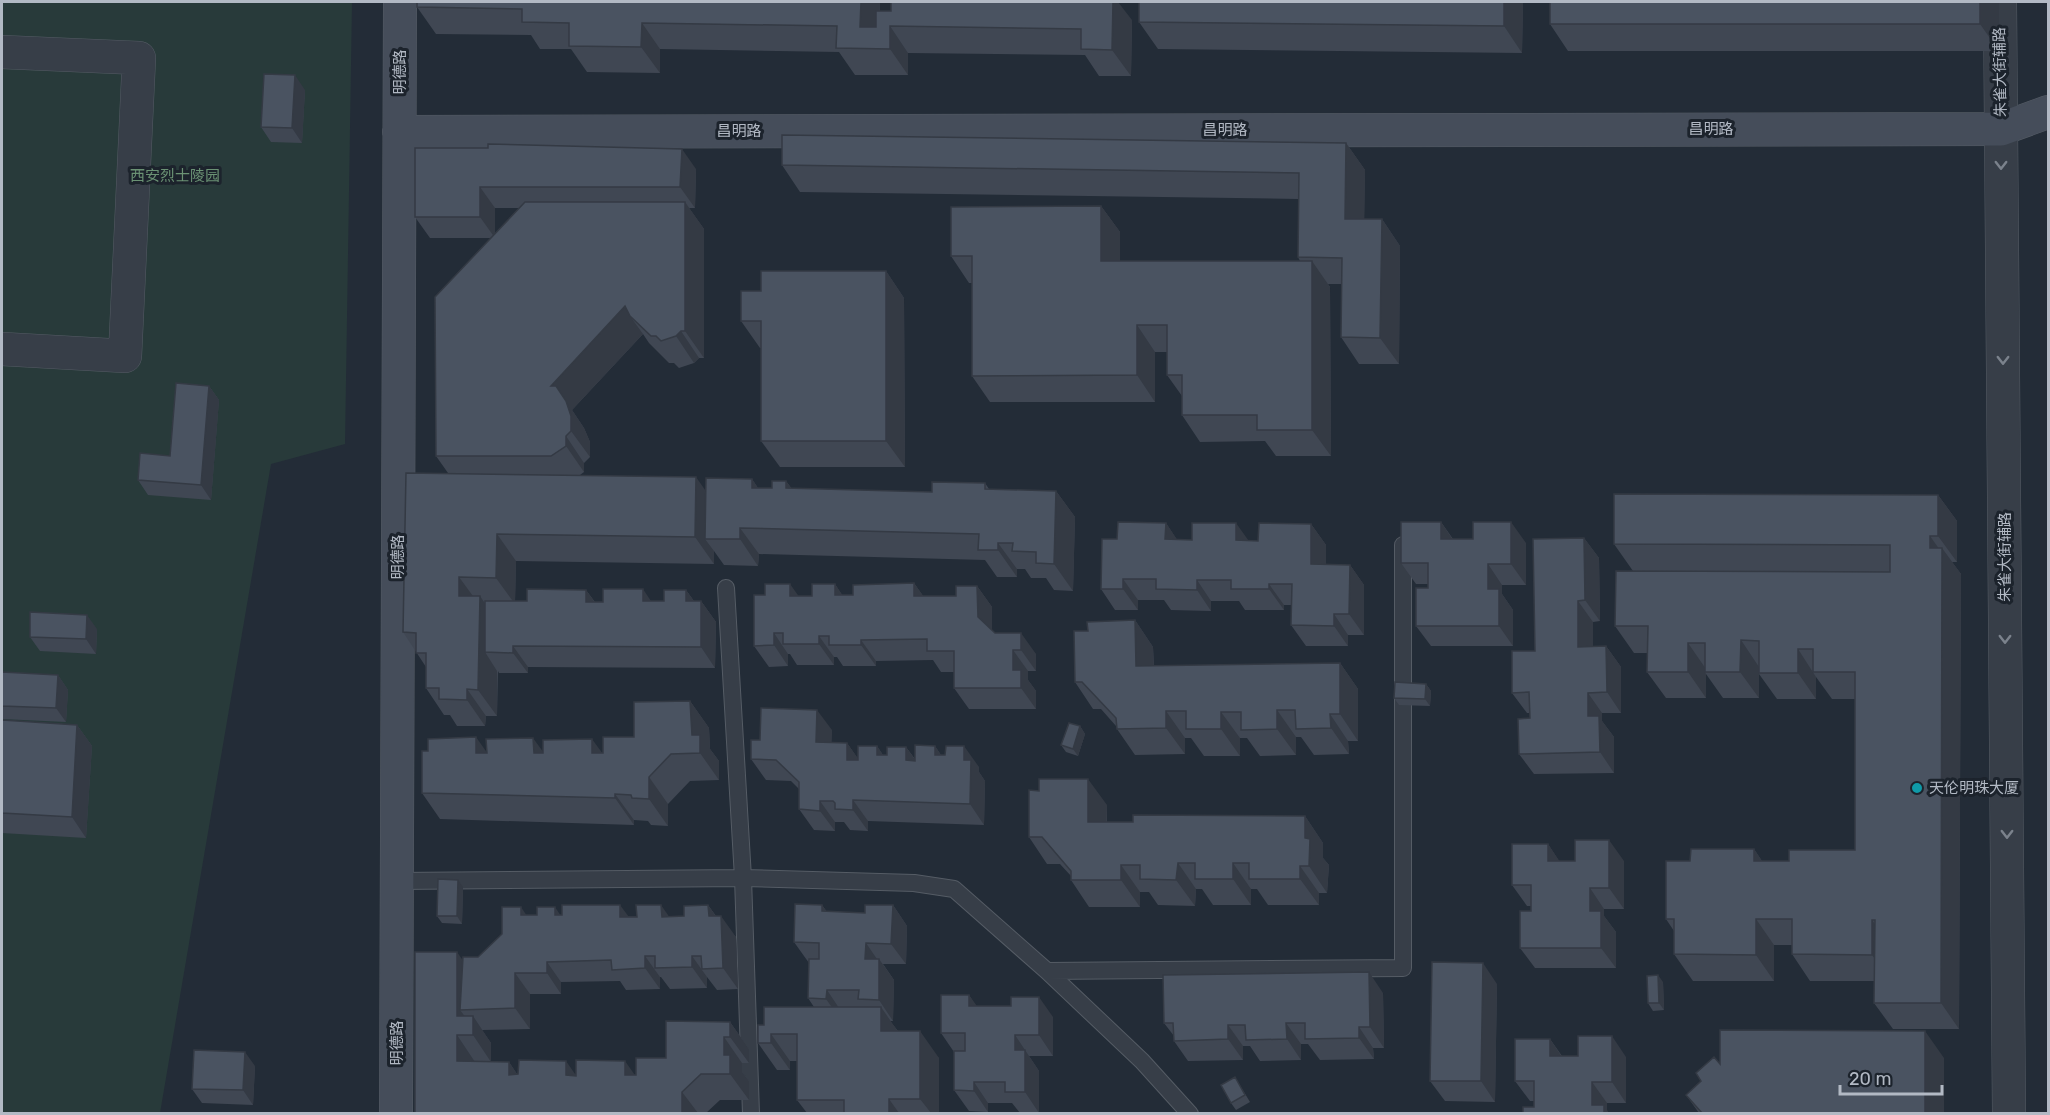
<svg xmlns="http://www.w3.org/2000/svg" width="2050" height="1115" font-family="Rubik,'Noto Sans SC',sans-serif">
  <rect width="100%" height="100%" fill="#232c37"/>
  <!-- green -->
  <path fill="#283a3a" d="M 2,2 L 352,2 L 345,444 L 271,464 L 160,1113 L 2,1114 Z"/>
  <g fill="none" stroke-linecap="round" stroke-linejoin="round">
    <defs>
      <path id="lane" d="M 726,588 L 743,878 L 751,1114
        M 397,881 L 743,878 L 914,883 L 954,889 L 1047,971 L 1142,1061 L 1190,1114
        M 1047,971 L 1403,968 L 1403,545"/>
      <path id="street" d="M 2000,2 L 2009,1114
        M 2,52 L 139,58 L 125,356 L 2,349"/>
      <path id="secondary" d="M 399,132 L 2001,129 L 2048,112
        M 396,1114 L 400,2"/>
    </defs>
    <!-- lane casing -->
    <use href="#lane" stroke="#555c65" stroke-width="18"/>
    <!-- street casing -->
    <use href="#street" stroke="#555c65" stroke-width="34"/>
    <!-- secondary casing -->
    <use href="#secondary" stroke="#555c65" stroke-width="34"/>
    <!-- lane -->
    <use href="#lane" stroke="#373e48" stroke-width="16"/>
    <!-- street -->
    <use href="#street" stroke="#373e48" stroke-width="33"/>
    <!-- secondary -->
    <use href="#secondary" stroke="#454d5a" stroke-width="33"/>
  </g>
  <!-- wall -->
  <path fill="#404753" fill-rule="evenodd" d="M 417,2 L 880,2 L 880,11 L 1132,20 L 1131,76 L 1099,76 L 1085,55 L 908,53 L 908,75 L 855,75 L 839,52 L 660,49 L 660,73 L 587,72 L 571,49 L 540,49 L 531,35 L 436,34 L 417,7 Z
    M 1523,2 L 1522,53 L 1158,49 L 1139,22 Z
    M 1999,2 L 1999,51 L 1568,51 L 1550,24 Z
    M 305,90 L 302,143 L 271,142 L 261,127 Z
    M 1346,143 L 1365,170 L 1364,219 L 1382,219 L 1400,246 L 1399,364 L 1359,364 L 1341,337 L 1342,284 L 1328,284 L 1330,287 L 1331,456 L 1276,456 L 1265,441 L 1200,442 L 1182,415 L 1182,396 L 1167,375 L 1167,352 L 1155,352 L 1155,402 L 990,402 L 972,376 L 972,283 L 969,283 L 951,256 L 1101,206 L 1120,232 L 1120,261 L 1300,261 L 1298,257 L 1299,199 L 800,192 L 782,165 Z
    M 415,148 L 696,169 L 695,208 L 689,208 L 704,229 L 704,358 L 699,358 L 694,363 L 679,368 L 674,363 L 669,363 L 649,343 L 643,334 L 572,410 L 584,428 L 590,442 L 590,457 L 584,463 L 584,472 L 580,475 L 706,491 L 752,479 L 758,488 L 772,488 L 786,481 L 792,489 L 932,492 L 985,483 L 989,489 L 1056,491 L 1075,517 L 1073,591 L 1054,590 L 1046,578 L 1031,578 L 1025,569 L 1017,569 L 1017,577 L 997,577 L 985,560 L 759,554 L 758,566 L 724,565 L 714,551 L 714,564 L 516,561 L 515,601 L 527,601 L 586,590 L 595,602 L 664,601 L 686,590 L 694,601 L 701,601 L 716,622 L 715,668 L 528,667 L 528,673 L 499,673 L 498,671 L 497,716 L 486,716 L 485,726 L 457,726 L 450,715 L 444,715 L 426,688 L 426,667 L 403,632 L 448,473 L 436,456 L 491,238 L 430,238 L 415,217 ZM 495,208 L 519,208 L 495,234 Z
    M 886,271 L 904,298 L 905,467 L 780,467 L 761,441 L 761,348 L 760,348 L 741,321 L 761,291 Z
    M 209,386 L 219,400 L 211,500 L 148,495 L 138,480 L 170,456 Z
    M 1938,495 L 1957,521 L 1957,562 L 1952,562 L 1961,574 L 1959,1029 L 1893,1029 L 1874,1003 L 1874,981 L 1810,981 L 1792,954 L 1792,945 L 1774,945 L 1774,981 L 1693,981 L 1674,954 L 1674,931 L 1666,919 L 1690,861 L 1754,849 L 1762,861 L 1789,861 L 1855,850 L 1855,699 L 1832,699 L 1816,677 L 1816,699 L 1777,699 L 1759,674 L 1759,698 L 1723,698 L 1706,674 L 1706,698 L 1666,698 L 1647,672 L 1647,653 L 1634,653 L 1615,626 L 1633,571 L 1614,544 Z
    M 1441,522 L 1453,539 L 1526,543 L 1526,585 L 1502,585 L 1502,594 L 1513,610 L 1513,646 L 1431,646 L 1416,626 L 1428,588 L 1428,584 L 1416,584 L 1401,563 Z
    M 1166,523 L 1177,540 L 1258,541 L 1311,524 L 1326,545 L 1326,564 L 1350,565 L 1364,585 L 1364,635 L 1348,635 L 1348,646 L 1306,646 L 1291,625 L 1292,605 L 1284,605 L 1284,610 L 1245,610 L 1239,601 L 1211,601 L 1211,611 L 1171,610 L 1164,600 L 1138,600 L 1138,610 L 1115,610 L 1101,589 L 1117,539 Z
    M 1584,538 L 1599,558 L 1600,621 L 1593,622 L 1593,647 L 1606,646 L 1621,667 L 1621,713 L 1602,713 L 1602,721 L 1614,737 L 1614,773 L 1534,774 L 1519,754 L 1530,718 L 1530,713 L 1527,713 L 1512,693 L 1535,651 Z
    M 914,583 L 923,596 L 956,596 L 977,586 L 992,607 L 992,630 L 995,633 L 1036,654 L 1036,671 L 1028,671 L 1028,680 L 1036,691 L 1036,709 L 969,709 L 954,688 L 954,672 L 941,672 L 933,660 L 876,661 L 876,666 L 843,666 L 837,657 L 834,657 L 834,665 L 797,665 L 790,654 L 788,654 L 788,666 L 769,667 L 754,646 L 799,596 L 812,596 L 835,584 L 842,595 L 853,595 Z
    M 1135,620 L 1153,647 L 1154,666 L 1340,663 L 1358,689 L 1358,741 L 1348,741 L 1349,754 L 1314,755 L 1301,737 L 1296,737 L 1296,755 L 1260,756 L 1247,738 L 1240,738 L 1240,756 L 1204,756 L 1191,738 L 1185,738 L 1185,754 L 1135,755 L 1117,729 L 1116,726 L 1101,709 L 1093,709 L 1075,682 L 1088,631 Z
    M 97,629 L 96,654 L 40,651 L 30,637 Z
    M 2,672 L 58,675 L 68,690 L 66,722 L 2,719 Z
    M 1426,684 L 1431,691 L 1430,706 L 1399,705 L 1394,698 Z
    M 690,701 L 709,728 L 710,749 L 719,761 L 719,780 L 690,781 L 668,804 L 668,826 L 651,825 L 648,821 L 634,820 L 634,825 L 440,819 L 422,793 L 487,752 L 602,753 L 634,737 Z
    M 2,720 L 77,725 L 92,746 L 86,838 L 2,833 Z
    M 1080,726 L 1085,734 L 1078,756 L 1066,752 L 1061,745 Z
    M 832,730 L 831,743 L 847,743 L 858,759 L 877,746 L 883,755 L 887,755 L 906,747 L 915,759 L 935,746 L 941,755 L 979,767 L 979,772 L 985,781 L 984,825 L 868,821 L 868,831 L 850,830 L 844,822 L 835,822 L 835,831 L 814,830 L 799,809 L 799,789 L 791,781 L 766,780 L 751,759 L 760,740 Z
    M 1039,791 L 1107,805 L 1107,822 L 1133,822 L 1305,816 L 1323,843 L 1323,858 L 1329,865 L 1327,893 L 1319,893 L 1319,905 L 1268,905 L 1257,889 L 1251,889 L 1251,905 L 1213,905 L 1202,889 L 1196,889 L 1195,906 L 1158,905 L 1149,892 L 1140,892 L 1140,907 L 1089,907 L 1071,880 L 1071,876 L 1060,864 L 1047,864 L 1029,837 Z
    M 1548,844 L 1559,861 L 1624,861 L 1624,909 L 1604,909 L 1604,916 L 1616,932 L 1616,968 L 1535,968 L 1520,948 L 1531,911 L 1531,906 L 1527,906 L 1512,885 Z
    M 463,887 L 462,924 L 442,923 L 437,916 Z
    M 708,905 L 716,916 L 736,937 L 738,989 L 717,990 L 707,977 L 707,988 L 670,989 L 661,977 L 660,977 L 660,989 L 626,990 L 620,981 L 561,982 L 561,994 L 530,994 L 530,1029 L 482,1030 L 491,1043 L 491,1062 L 509,1062 L 517,1074 L 635,1075 L 730,1022 L 749,1049 L 749,1063 L 742,1063 L 742,1072 L 749,1081 L 749,1100 L 720,1100 L 706,1113 L 415,1113 L 462,960 L 478,957 L 526,915 L 669,917 L 684,916 Z
    M 822,905 L 827,912 L 865,913 L 893,905 L 907,926 L 906,964 L 883,964 L 894,980 L 893,1021 L 890,1021 L 898,1031 L 939,1058 L 939,1113 L 807,1113 L 797,1100 L 797,1061 L 790,1061 L 790,1070 L 777,1070 L 758,1043 L 764,1025 L 814,1007 L 808,998 L 809,963 L 794,942 Z
    M 1663,982 L 1664,1010 L 1653,1011 L 1648,1003 Z
    M 1497,984 L 1495,1102 L 1445,1101 L 1430,1081 Z
    M 1383,993 L 1384,1048 L 1373,1048 L 1374,1059 L 1320,1060 L 1308,1044 L 1301,1044 L 1301,1060 L 1260,1061 L 1250,1046 L 1243,1046 L 1243,1060 L 1188,1061 L 1174,1041 L 1174,1036 L 1164,1023 Z
    M 969,995 L 976,1006 L 1053,1017 L 1053,1056 L 1029,1056 L 1039,1071 L 1039,1113 L 1020,1113 L 1012,1103 L 988,1103 L 988,1112 L 969,1111 L 954,1090 L 954,1052 L 941,1033 Z
    M 1550,1039 L 1562,1056 L 1626,1057 L 1626,1103 L 1607,1103 L 1607,1110 L 1534,1107 L 1534,1101 L 1530,1101 L 1515,1081 Z
    M 1944,1058 L 1944,1113 L 1699,1113 L 1686,1095 L 1720,1064 Z
    M 255,1066 L 253,1105 L 202,1103 L 192,1089 Z
    M 1235,1077 L 1250,1102 L 1236,1110 L 1231,1103 Z"/>
  <!-- shaded-wall -->
  <path fill="#343a44" d="M 861,2 L 880,2 L 879,48 L 860,27 Z
    M 1113,2 L 1118,2 L 1132,20 L 1131,76 L 1112,50 Z
    M 1504,2 L 1523,2 L 1522,53 L 1504,26 Z
    M 1980,2 L 1999,2 L 1999,51 L 1980,24 Z
    M 642,23 L 660,49 L 660,73 L 641,47 Z
    M 890,26 L 908,53 L 908,75 L 890,49 Z
    M 295,75 L 305,90 L 302,143 L 292,128 Z
    M 1346,143 L 1365,170 L 1364,245 L 1345,219 Z
    M 682,149 L 696,169 L 695,208 L 680,187 Z
    M 480,187 L 495,208 L 495,238 L 480,217 Z
    M 685,202 L 704,229 L 704,358 L 685,331 Z
    M 1101,206 L 1120,232 L 1120,287 L 1101,261 Z
    M 1382,219 L 1400,246 L 1399,364 L 1380,338 Z
    M 1312,261 L 1330,287 L 1331,456 L 1312,430 Z
    M 886,271 L 904,298 L 905,467 L 886,441 Z
    M 625,306 L 630,316 L 643,334 L 572,410 L 584,428 L 590,442 L 590,457 L 571,431 L 551,386 Z
    M 1137,325 L 1155,352 L 1155,402 L 1137,375 Z
    M 681,331 L 699,358 L 694,363 L 676,336 Z
    M 209,386 L 219,400 L 211,500 L 201,485 Z
    M 566,436 L 584,463 L 584,472 L 566,446 Z
    M 696,477 L 715,504 L 705,539 L 714,551 L 714,564 L 695,537 Z
    M 752,479 L 770,506 L 752,488 Z
    M 786,481 L 805,507 L 786,488 Z
    M 1056,491 L 1075,517 L 1073,591 L 1054,564 Z
    M 1938,495 L 1957,521 L 1957,562 L 1938,536 Z
    M 1441,522 L 1455,543 L 1441,539 Z
    M 1511,522 L 1526,543 L 1526,585 L 1511,564 Z
    M 1166,523 L 1180,544 L 1165,539 Z
    M 1236,523 L 1251,544 L 1236,540 Z
    M 1311,524 L 1326,545 L 1326,585 L 1311,564 Z
    M 740,528 L 759,554 L 758,566 L 740,539 Z
    M 497,534 L 516,561 L 515,604 L 496,578 Z
    M 1930,536 L 1942,553 L 1942,548 L 1961,574 L 1959,1029 L 1941,1003 Z
    M 1584,538 L 1599,558 L 1600,621 L 1585,600 Z
    M 998,543 L 1017,569 L 1017,577 L 998,550 Z
    M 1488,564 L 1502,585 L 1502,594 L 1513,610 L 1513,646 L 1499,626 L 1488,589 Z
    M 1350,565 L 1364,585 L 1364,635 L 1349,614 Z
    M 459,577 L 478,603 L 459,596 Z
    M 1123,579 L 1138,600 L 1138,610 L 1123,589 Z
    M 1197,580 L 1211,601 L 1211,611 L 1197,590 Z
    M 914,583 L 929,604 L 914,596 Z
    M 790,584 L 805,605 L 790,596 Z
    M 835,584 L 849,605 L 835,595 Z
    M 1269,584 L 1284,605 L 1284,610 L 1269,589 Z
    M 977,586 L 992,607 L 992,638 L 978,617 Z
    M 643,589 L 657,610 L 643,601 Z
    M 586,590 L 601,611 L 586,602 Z
    M 686,590 L 701,611 L 701,601 L 716,622 L 715,668 L 701,647 L 686,601 Z
    M 480,596 L 498,623 L 485,652 L 497,671 L 497,716 L 478,690 Z
    M 1578,601 L 1593,622 L 1593,668 L 1578,647 Z
    M 1334,614 L 1348,635 L 1348,646 L 1334,626 Z
    M 87,615 L 97,629 L 96,654 L 86,639 Z
    M 1135,620 L 1153,647 L 1155,693 L 1136,666 Z
    M 774,633 L 788,654 L 788,666 L 774,645 Z
    M 1021,633 L 1036,654 L 1036,671 L 1021,650 Z
    M 819,636 L 834,657 L 834,665 L 819,644 Z
    M 861,640 L 876,661 L 876,666 L 861,645 Z
    M 1741,640 L 1759,667 L 1759,698 L 1740,672 Z
    M 1688,643 L 1706,669 L 1705,672 L 1706,674 L 1706,698 L 1688,672 Z
    M 513,646 L 528,667 L 528,673 L 513,653 Z
    M 1606,646 L 1621,667 L 1621,713 L 1607,692 Z
    M 1798,649 L 1816,677 L 1816,699 L 1798,673 Z
    M 1013,650 L 1028,671 L 1028,680 L 1036,691 L 1036,709 L 1021,688 L 1013,670 Z
    M 1340,663 L 1358,689 L 1358,741 L 1340,714 Z
    M 58,675 L 68,690 L 66,722 L 56,708 Z
    M 1426,684 L 1431,691 L 1430,706 L 1425,699 Z
    M 467,689 L 486,716 L 485,726 L 467,700 Z
    M 1588,693 L 1602,713 L 1602,721 L 1614,737 L 1614,773 L 1600,752 L 1588,716 Z
    M 690,701 L 709,728 L 710,749 L 719,761 L 719,780 L 700,753 L 692,735 Z
    M 817,710 L 832,730 L 831,763 L 816,742 Z
    M 1277,710 L 1296,737 L 1296,755 L 1277,729 Z
    M 1166,711 L 1185,738 L 1185,754 L 1166,728 Z
    M 1221,712 L 1240,738 L 1240,756 L 1221,729 Z
    M 1330,714 L 1348,741 L 1349,754 L 1331,728 Z
    M 77,725 L 92,746 L 86,838 L 72,817 Z
    M 1080,726 L 1085,734 L 1078,756 L 1073,749 Z
    M 476,737 L 495,764 L 476,753 Z
    M 533,738 L 552,764 L 534,753 Z
    M 592,739 L 611,765 L 592,753 Z
    M 847,743 L 862,764 L 847,760 Z
    M 877,746 L 891,767 L 877,755 Z
    M 935,746 L 949,767 L 935,755 Z
    M 964,746 L 979,767 L 979,772 L 985,781 L 984,825 L 970,804 L 964,760 Z
    M 906,747 L 921,768 L 906,760 Z
    M 649,777 L 668,804 L 668,826 L 649,799 Z
    M 1088,779 L 1107,805 L 1106,849 L 1088,822 Z
    M 615,794 L 634,820 L 634,825 L 615,798 Z
    M 853,800 L 868,821 L 868,831 L 853,810 Z
    M 820,801 L 835,822 L 835,831 L 820,811 Z
    M 1305,816 L 1323,843 L 1323,858 L 1329,865 L 1327,893 L 1309,866 L 1305,838 Z
    M 1609,840 L 1624,861 L 1624,909 L 1609,888 Z
    M 1548,844 L 1562,865 L 1548,861 Z
    M 1754,849 L 1772,876 L 1754,861 Z
    M 1178,863 L 1196,889 L 1195,906 L 1176,880 Z
    M 1233,863 L 1251,889 L 1251,905 L 1233,879 Z
    M 1121,865 L 1140,892 L 1140,907 L 1121,880 Z
    M 1300,866 L 1319,893 L 1319,905 L 1300,879 Z
    M 458,880 L 463,887 L 462,924 L 457,916 Z
    M 1590,888 L 1604,909 L 1604,916 L 1616,932 L 1616,968 L 1601,948 L 1590,911 Z
    M 620,905 L 635,925 L 620,917 Z
    M 661,905 L 675,925 L 662,917 Z
    M 708,905 L 721,924 L 721,916 L 736,937 L 738,989 L 723,968 L 709,916 Z
    M 822,905 L 836,925 L 822,911 Z
    M 893,905 L 907,926 L 906,964 L 891,944 Z
    M 521,907 L 535,928 L 521,915 Z
    M 555,907 L 569,928 L 555,915 Z
    M 1756,919 L 1774,945 L 1774,981 L 1756,955 Z
    M 1872,920 L 1891,946 L 1891,981 L 1872,955 Z
    M 866,943 L 879,962 L 879,959 L 894,980 L 893,1021 L 879,1000 L 865,959 Z
    M 457,952 L 475,978 L 460,1010 L 473,1027 L 473,1016 L 491,1043 L 491,1062 L 473,1035 L 457,1016 Z
    M 645,956 L 660,977 L 660,989 L 645,968 Z
    M 692,956 L 707,977 L 707,988 L 692,967 Z
    M 547,962 L 561,982 L 561,994 L 547,973 Z
    M 1483,963 L 1497,984 L 1495,1102 L 1481,1081 Z
    M 1369,972 L 1383,993 L 1384,1048 L 1370,1027 Z
    M 515,973 L 530,994 L 530,1029 L 515,1008 Z
    M 1658,975 L 1663,982 L 1664,1010 L 1659,1003 Z
    M 827,990 L 841,1011 L 841,1020 L 826,999 Z
    M 969,995 L 984,1016 L 969,1006 Z
    M 1039,997 L 1053,1017 L 1053,1056 L 1039,1035 Z
    M 881,1007 L 899,1033 L 881,1031 Z
    M 730,1022 L 749,1049 L 749,1063 L 730,1037 Z
    M 1286,1023 L 1301,1044 L 1301,1060 L 1287,1039 Z
    M 1228,1025 L 1243,1046 L 1243,1060 L 1228,1039 Z
    M 1359,1027 L 1373,1048 L 1374,1059 L 1359,1038 Z
    M 920,1031 L 939,1058 L 939,1113 L 931,1113 L 920,1099 Z
    M 1925,1031 L 1944,1058 L 1944,1113 L 1925,1113 Z
    M 771,1034 L 790,1061 L 790,1070 L 771,1043 Z
    M 457,1035 L 475,1062 L 457,1061 Z
    M 1015,1035 L 1039,1071 L 1039,1113 L 1025,1092 L 1015,1050 Z
    M 1612,1036 L 1626,1057 L 1626,1103 L 1612,1082 Z
    M 724,1037 L 742,1063 L 742,1072 L 749,1081 L 749,1100 L 730,1074 L 724,1055 Z
    M 1550,1039 L 1564,1060 L 1550,1056 Z
    M 245,1052 L 255,1066 L 253,1105 L 243,1090 Z
    M 566,1061 L 584,1087 L 566,1075 Z
    M 625,1061 L 644,1088 L 625,1075 Z
    M 509,1062 L 527,1089 L 509,1075 Z
    M 974,1082 L 988,1103 L 988,1112 L 974,1091 Z
    M 1592,1082 L 1607,1103 L 1607,1110 L 1609,1113 L 1598,1113 L 1592,1105 Z
    M 682,1092 L 698,1113 L 682,1113 Z
    M 889,1099 L 899,1113 L 889,1113 Z"/>
  <!-- building -->
  <path fill="#4a5361" stroke="#343a44" stroke-width="1.5" d="M 417,2 L 861,2 L 860,27 L 876,27 L 876,11 L 891,11 L 891,2 L 1113,2 L 1112,50 L 1081,49 L 1081,29 L 890,26 L 890,49 L 836,48 L 837,26 L 642,23 L 641,47 L 569,46 L 569,23 L 522,22 L 522,9 L 417,7 Z
    M 1139,2 L 1504,2 L 1504,26 L 1139,22 Z
    M 1550,2 L 1980,2 L 1980,24 L 1550,24 Z
    M 264,74 L 295,75 L 292,128 L 261,127 Z
    M 782,135 L 1346,143 L 1345,219 L 1382,219 L 1380,338 L 1341,337 L 1342,258 L 1298,257 L 1299,173 L 782,165 Z
    M 488,144 L 682,149 L 680,187 L 480,187 L 480,217 L 415,217 L 415,148 L 488,148 Z
    M 525,202 L 685,202 L 685,331 L 681,331 L 676,336 L 661,341 L 656,336 L 651,336 L 630,316 L 625,306 L 551,386 L 556,386 L 566,401 L 571,416 L 571,431 L 566,436 L 566,446 L 551,456 L 436,456 L 435,297 Z
    M 1101,206 L 1101,261 L 1312,261 L 1312,430 L 1257,430 L 1257,415 L 1182,415 L 1182,375 L 1167,375 L 1167,325 L 1137,325 L 1137,375 L 972,376 L 972,256 L 951,256 L 951,207 Z
    M 761,271 L 886,271 L 886,441 L 761,441 L 761,321 L 741,321 L 741,291 L 761,291 Z
    M 176,383 L 209,386 L 201,485 L 138,480 L 140,453 L 170,456 Z
    M 406,473 L 696,477 L 695,537 L 497,534 L 496,578 L 459,577 L 459,596 L 480,596 L 478,690 L 467,689 L 467,700 L 439,699 L 439,688 L 426,688 L 426,653 L 416,653 L 416,633 L 403,632 Z
    M 706,478 L 752,479 L 752,488 L 772,488 L 772,481 L 786,481 L 786,488 L 932,492 L 932,482 L 985,483 L 985,489 L 1056,491 L 1054,564 L 1036,563 L 1036,552 L 1012,551 L 1013,543 L 998,543 L 998,550 L 978,550 L 979,534 L 740,528 L 740,539 L 705,539 Z
    M 1614,494 L 1938,495 L 1938,536 L 1930,536 L 1930,548 L 1942,548 L 1941,1003 L 1874,1003 L 1875,920 L 1872,920 L 1872,955 L 1792,954 L 1792,919 L 1756,919 L 1756,955 L 1674,954 L 1674,919 L 1666,919 L 1666,861 L 1690,861 L 1691,849 L 1754,849 L 1754,861 L 1789,861 L 1789,850 L 1855,850 L 1855,672 L 1813,672 L 1813,649 L 1798,649 L 1798,673 L 1759,673 L 1759,641 L 1741,640 L 1740,672 L 1705,672 L 1705,643 L 1688,643 L 1688,672 L 1647,672 L 1648,626 L 1615,626 L 1616,571 L 1890,572 L 1890,545 L 1614,544 Z
    M 1118,522 L 1166,523 L 1165,539 L 1192,540 L 1192,523 L 1236,523 L 1236,540 L 1258,541 L 1259,523 L 1311,524 L 1311,564 L 1350,565 L 1349,614 L 1334,614 L 1334,626 L 1291,625 L 1292,584 L 1269,584 L 1269,589 L 1231,589 L 1231,580 L 1197,580 L 1197,590 L 1156,589 L 1156,579 L 1123,579 L 1123,589 L 1101,589 L 1102,539 L 1117,539 Z
    M 1401,522 L 1441,522 L 1441,539 L 1473,539 L 1473,522 L 1511,522 L 1511,564 L 1488,564 L 1488,589 L 1499,589 L 1499,626 L 1416,626 L 1416,588 L 1428,588 L 1428,563 L 1401,563 Z
    M 1584,538 L 1585,600 L 1578,601 L 1578,647 L 1606,646 L 1607,692 L 1588,693 L 1588,716 L 1599,716 L 1600,752 L 1519,754 L 1518,719 L 1530,718 L 1529,692 L 1512,693 L 1512,651 L 1535,651 L 1533,539 Z
    M 914,583 L 914,596 L 956,596 L 956,586 L 977,586 L 978,617 L 995,633 L 1021,633 L 1021,650 L 1013,650 L 1013,670 L 1021,670 L 1021,688 L 954,688 L 954,651 L 927,651 L 927,639 L 861,640 L 861,645 L 829,645 L 829,636 L 819,636 L 819,644 L 783,644 L 783,633 L 774,633 L 774,645 L 754,646 L 754,595 L 765,595 L 765,584 L 790,584 L 790,596 L 812,596 L 812,584 L 835,584 L 835,595 L 853,595 L 853,585 Z
    M 527,589 L 586,590 L 586,602 L 603,602 L 603,589 L 643,589 L 643,601 L 664,601 L 664,590 L 686,590 L 686,601 L 701,601 L 701,647 L 513,646 L 513,653 L 485,652 L 485,601 L 527,601 Z
    M 30,612 L 87,615 L 86,639 L 30,637 Z
    M 1135,620 L 1136,666 L 1340,663 L 1340,714 L 1330,714 L 1331,728 L 1296,729 L 1295,710 L 1277,710 L 1277,729 L 1241,730 L 1241,712 L 1221,712 L 1221,729 L 1186,729 L 1186,711 L 1166,711 L 1166,728 L 1117,729 L 1116,718 L 1082,682 L 1075,682 L 1074,631 L 1088,631 L 1087,622 Z
    M 2,672 L 58,675 L 56,708 L 2,706 Z
    M 1395,682 L 1426,684 L 1425,699 L 1394,698 Z
    M 690,701 L 692,735 L 700,735 L 700,753 L 671,754 L 649,777 L 649,799 L 632,798 L 631,795 L 615,794 L 615,798 L 422,793 L 422,751 L 428,751 L 428,739 L 476,737 L 476,753 L 487,753 L 486,739 L 533,738 L 534,753 L 543,753 L 543,740 L 592,739 L 592,753 L 603,753 L 603,737 L 634,737 L 634,702 Z
    M 761,708 L 817,710 L 816,742 L 847,743 L 847,760 L 858,760 L 858,746 L 877,746 L 877,755 L 887,755 L 887,747 L 906,747 L 906,760 L 915,761 L 915,745 L 935,746 L 935,755 L 945,755 L 946,746 L 964,746 L 964,760 L 971,760 L 970,804 L 853,800 L 853,810 L 835,809 L 835,803 L 833,801 L 820,801 L 820,811 L 799,809 L 799,782 L 776,760 L 751,759 L 751,740 L 760,740 Z
    M 2,720 L 77,725 L 72,817 L 2,813 Z
    M 1069,723 L 1080,726 L 1073,749 L 1061,745 Z
    M 1039,779 L 1088,779 L 1088,822 L 1133,822 L 1133,815 L 1305,816 L 1305,838 L 1310,839 L 1309,866 L 1300,866 L 1300,879 L 1249,879 L 1249,863 L 1233,863 L 1233,879 L 1195,879 L 1195,863 L 1178,863 L 1176,880 L 1140,879 L 1140,865 L 1121,865 L 1121,880 L 1071,880 L 1071,871 L 1042,837 L 1029,837 L 1029,790 L 1039,791 Z
    M 1575,840 L 1609,840 L 1609,888 L 1590,888 L 1590,911 L 1601,911 L 1601,948 L 1520,948 L 1520,911 L 1531,911 L 1531,885 L 1512,885 L 1512,844 L 1548,844 L 1548,861 L 1575,861 Z
    M 438,879 L 458,880 L 457,916 L 437,916 Z
    M 795,904 L 822,905 L 822,911 L 865,913 L 865,905 L 893,905 L 891,944 L 866,943 L 865,959 L 879,959 L 879,1000 L 858,999 L 859,990 L 827,990 L 826,999 L 808,998 L 809,959 L 819,959 L 819,943 L 794,942 Z
    M 562,905 L 620,905 L 620,917 L 637,917 L 636,905 L 661,905 L 662,917 L 684,916 L 684,906 L 708,905 L 709,916 L 721,916 L 723,968 L 702,969 L 701,956 L 692,956 L 692,967 L 655,968 L 655,956 L 645,956 L 645,968 L 612,970 L 611,960 L 547,962 L 547,973 L 515,973 L 515,1008 L 460,1010 L 463,957 L 478,957 L 502,934 L 502,907 L 521,907 L 521,915 L 537,915 L 537,907 L 555,907 L 555,915 L 562,915 Z
    M 415,952 L 457,952 L 457,1016 L 473,1016 L 473,1035 L 457,1035 L 457,1061 L 509,1062 L 509,1075 L 518,1074 L 519,1060 L 566,1061 L 566,1075 L 576,1076 L 576,1060 L 625,1061 L 625,1075 L 636,1075 L 636,1058 L 666,1058 L 666,1021 L 730,1022 L 730,1037 L 724,1037 L 724,1055 L 730,1055 L 730,1074 L 701,1074 L 682,1092 L 682,1113 L 415,1113 Z
    M 1432,962 L 1483,963 L 1481,1081 L 1430,1081 Z
    M 1369,972 L 1370,1027 L 1359,1027 L 1359,1038 L 1305,1039 L 1305,1023 L 1286,1023 L 1287,1039 L 1246,1040 L 1245,1025 L 1228,1025 L 1228,1039 L 1174,1041 L 1173,1023 L 1164,1023 L 1163,975 Z
    M 1658,975 L 1659,1003 L 1648,1003 L 1647,976 Z
    M 941,995 L 969,995 L 969,1006 L 1011,1006 L 1011,997 L 1039,997 L 1039,1035 L 1015,1035 L 1015,1050 L 1025,1050 L 1025,1092 L 1005,1092 L 1005,1082 L 974,1082 L 974,1091 L 954,1090 L 954,1051 L 965,1051 L 965,1033 L 941,1033 Z
    M 764,1007 L 881,1007 L 881,1031 L 920,1031 L 920,1099 L 889,1099 L 889,1113 L 844,1113 L 844,1100 L 797,1100 L 797,1034 L 771,1034 L 771,1043 L 758,1043 L 758,1025 L 764,1025 Z
    M 1720,1030 L 1925,1031 L 1925,1113 L 1701,1113 L 1702,1113 L 1686,1095 L 1701,1081 L 1696,1073 L 1714,1057 L 1720,1064 Z
    M 1578,1036 L 1612,1036 L 1612,1082 L 1592,1082 L 1592,1105 L 1604,1105 L 1604,1113 L 1523,1113 L 1523,1107 L 1534,1107 L 1534,1081 L 1515,1081 L 1515,1039 L 1550,1039 L 1550,1056 L 1578,1056 Z
    M 194,1050 L 245,1052 L 243,1090 L 192,1089 Z
    M 1235,1077 L 1245,1095 L 1231,1103 L 1221,1085 Z"/>
  <!-- one-way arrows -->
  <defs><path id="oneway-chevron" d="M-2-3.5L2.5 0L-2 3.5" fill="none" stroke-width="1.6" stroke-linecap="round" stroke-linejoin="round" transform="scale(1.5)"/></defs>
  <g stroke="#7b828c">
    <use href="#oneway-chevron" transform="translate(2001 165) rotate(90)"/>
    <use href="#oneway-chevron" transform="translate(2003 360) rotate(90)"/>
    <use href="#oneway-chevron" transform="translate(2005 639) rotate(90)"/>
    <use href="#oneway-chevron" transform="translate(2007 834) rotate(90)"/>
  </g>
  <!-- markers -->
  <circle fill="#0f9aa8" stroke="#1c232c" stroke-width="2" cx="1917" cy="788" r="6"/>
  <g text-anchor="middle" dominant-baseline="central" stroke-width="6" stroke-linejoin="round" paint-order="stroke">
    <!-- street labels -->
    <g font-size="15" fill="#b2b9c4" stroke="#1c232c">
      <text transform="translate(400 72) rotate(-90)">明德路</text>
      <text transform="translate(2000 72) rotate(-91)">朱雀大街辅路</text>
      <text x="1711" y="129">昌明路</text>
      <text x="1225" y="130">昌明路</text>
      <text x="739" y="131">昌明路</text>
      <text transform="translate(398 557) rotate(-90)">明德路</text>
      <text transform="translate(2005 557) rotate(-90)">朱雀大街辅路</text>
      <text transform="translate(397 1043) rotate(-90)">明德路</text>
    </g>
    <!-- park labels -->
    <g font-size="15" fill="#6b9274" stroke="#1c232c">
      <text x="175" y="176">西安烈士陵园</text>
    </g>
    <!-- poi labels -->
    <g font-size="15" fill="#b2b9c4" stroke="#1c232c" text-anchor="start">
      <text x="1929" y="788">天伦明珠大厦</text>
    </g>
  </g>
  <!-- border -->
  <rect width="2050" height="1115" fill="none" stroke="#b2b9c4" stroke-width="6"/>
  <!-- scale -->
  <path d="M1840 1085v9h102v-9" fill="none" stroke="#b2b9c4" stroke-width="3"/>
  <text x="1849" y="1085" font-size="18" fill="#b2b9c4" stroke="#1c232c" stroke-width="4.5" paint-order="stroke">20 m</text>
</svg>
